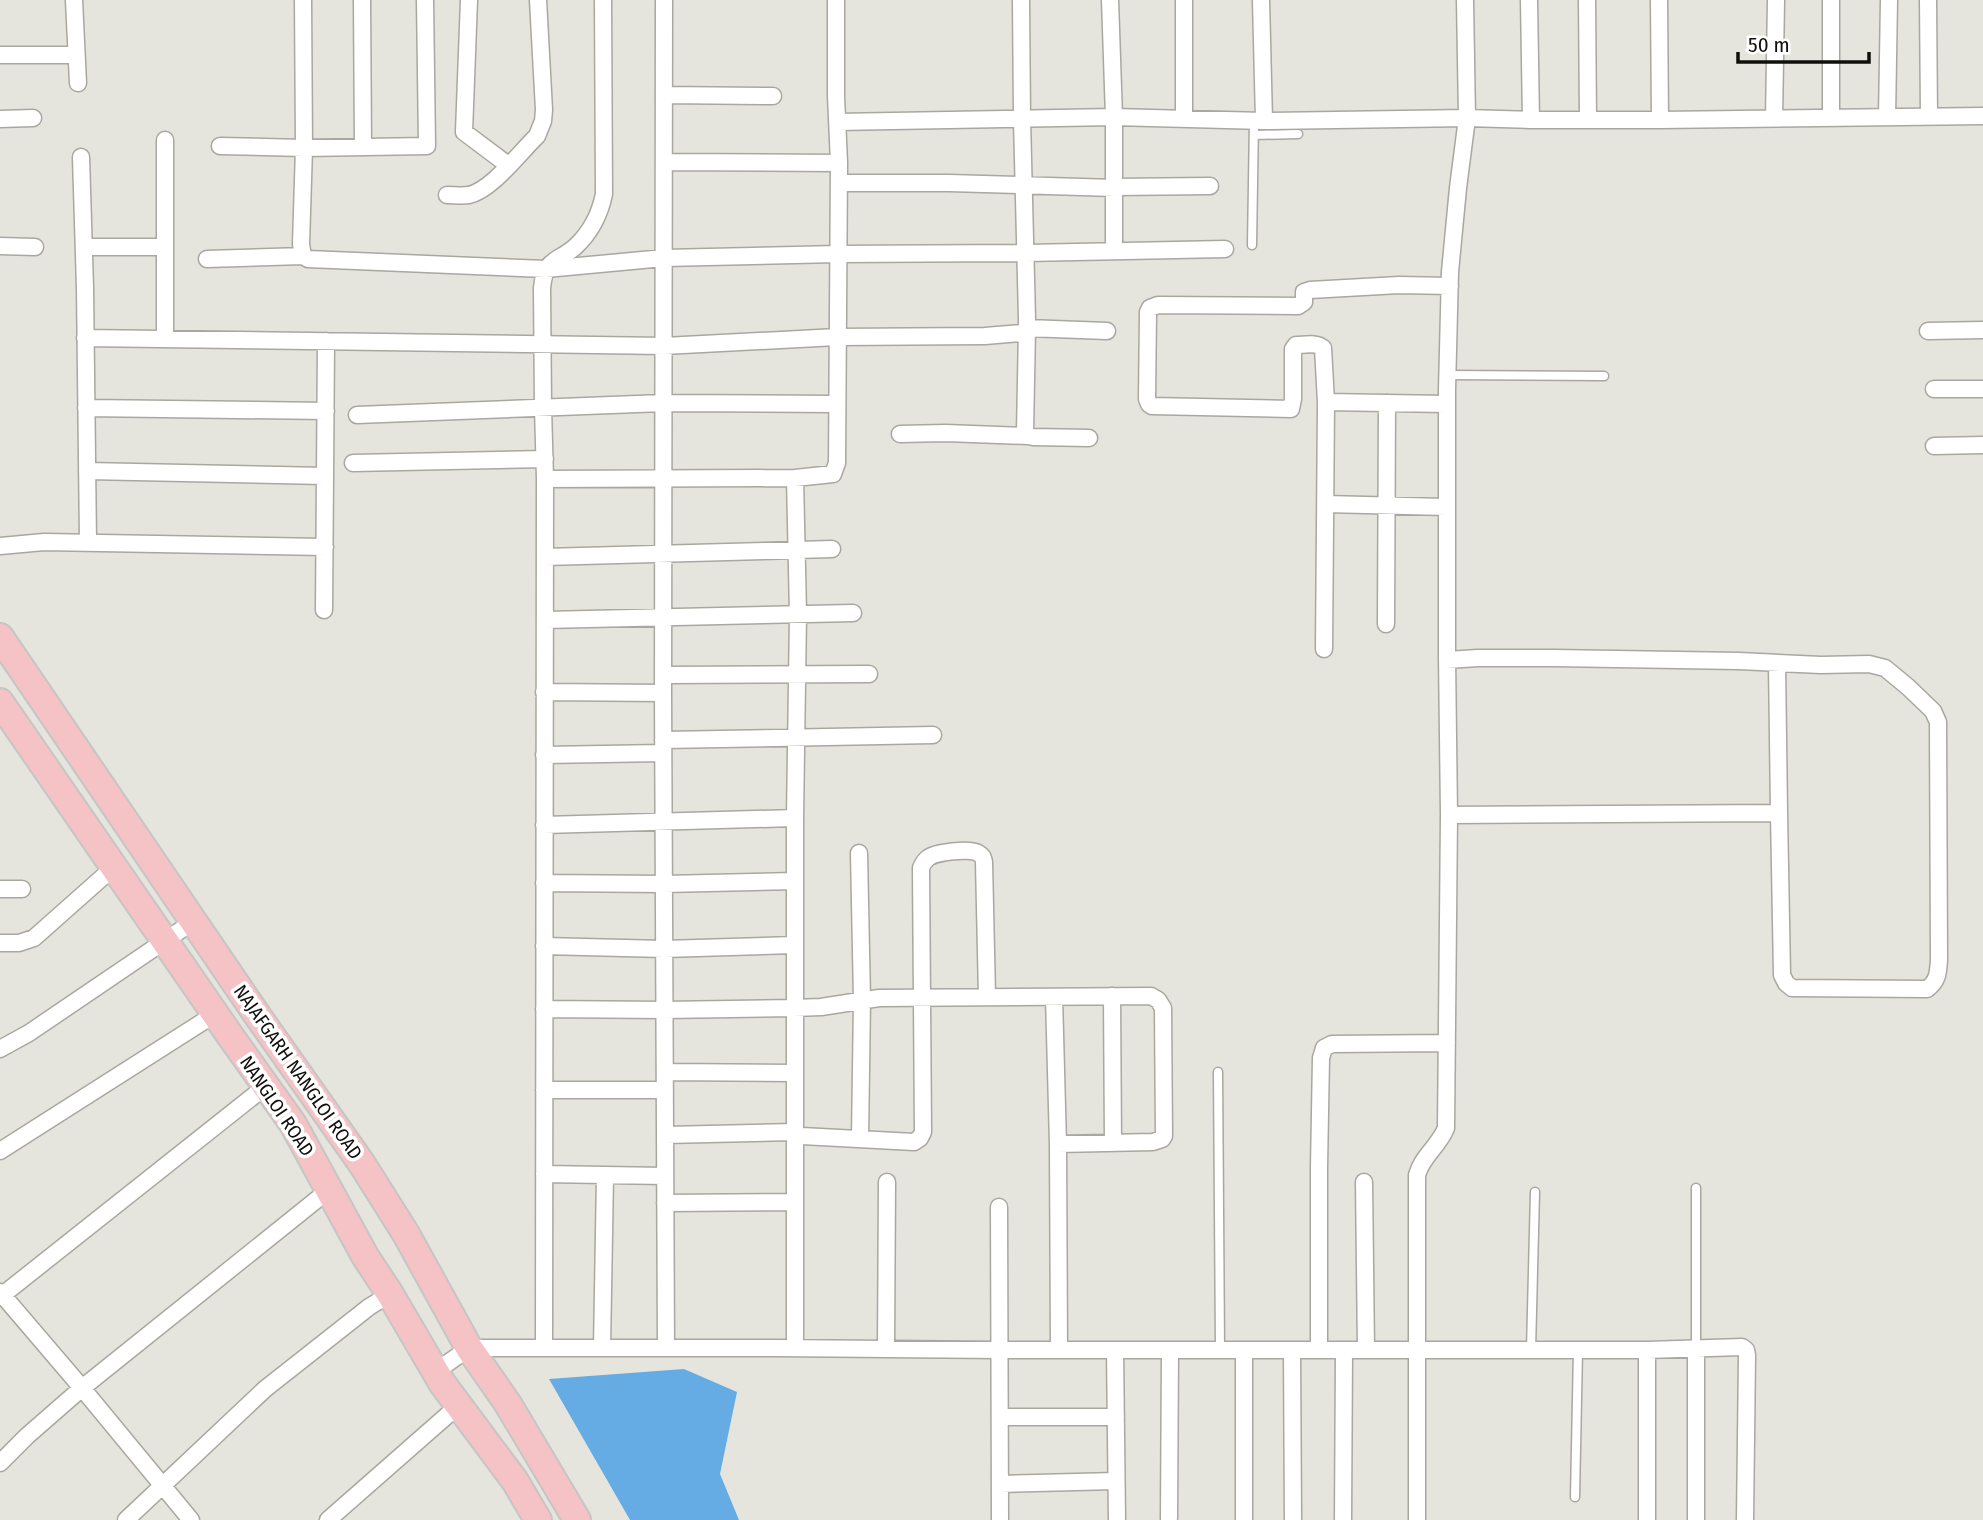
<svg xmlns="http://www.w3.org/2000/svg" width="1983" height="1520" font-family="'Fira Sans Condensed',sans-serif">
  <rect width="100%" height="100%" fill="#e6e5dd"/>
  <!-- water -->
  <path fill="#65ace5" d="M 684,1369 L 737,1392 L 720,1474 L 739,1520 L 630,1520 L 549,1379 Z"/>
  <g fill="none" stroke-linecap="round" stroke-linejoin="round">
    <defs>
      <path id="service" d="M 1254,135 L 1298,134
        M 1252,245 L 1254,121
        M 1447,375 L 1604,376
        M 1218,1072 L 1220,1350
        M 1696,1188 L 1696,1349
        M 1531,1350 L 1535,1192
        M 1575,1497 L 1578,1350"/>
      <path id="minor" d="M 74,0 L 78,83
        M 303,0 L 304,148 L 301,244 L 303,256 L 308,259 L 546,269 L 664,258 L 838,254 L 1026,253 L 1225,249
        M 362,0 L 363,147
        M 469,0 L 464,132 L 508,165
        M 664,0 L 663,693 L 666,1348
        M 1110,0 L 1114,117 L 1114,251
        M 1261,0 L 1264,121
        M 1529,0 L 1531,120
        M 1587,0 L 1588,120
        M 1659,0 L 1660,120
        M 1928,0 L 1929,116
        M 0,55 L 76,55
        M 664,95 L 773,96
        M 1831,117 L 1831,0
        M 1887,117 L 1889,0
        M 1774,118 L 1776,0
        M 0,119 L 33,118
        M 1184,119 L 1184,0
        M 837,122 L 1114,117 L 1264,121 L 1467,118 L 1531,120 L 1660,120 L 1983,116
        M 220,146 L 304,148 L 427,146 L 425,0
        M 81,157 L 85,288 L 88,543
        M 664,162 L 839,163
        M 839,183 L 949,183 L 1114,188
        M 1114,187 L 1210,186
        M 447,195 C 454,195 462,196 469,195 C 492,190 520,152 537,136 L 543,121 L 544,110 L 538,0
        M 0,246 L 35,247
        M 84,247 L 165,247
        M 207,259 L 303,256
        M 1928,331 L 1983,330
        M 85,338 L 664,346 L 837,337 L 985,336 L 1022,333 L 1027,328 L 1027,319 L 1022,119 L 1021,0
        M 165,339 L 165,140
        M 1934,389 L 1983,389
        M 1326,402 L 1446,404
        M 86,408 L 326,411
        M 357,415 L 663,403 L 836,404
        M 900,434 L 946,433 L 1028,436
        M 1089,438 L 1033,437 L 1028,436 L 1025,432 L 1027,328 L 1107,331
        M 1934,446 L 1983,445
        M 353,463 L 545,459
        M 87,471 L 325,476
        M 795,478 L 798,614 L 795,818 L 795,1348
        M 545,479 L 795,478 L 833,474 L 837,463 L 839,163 L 836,96 L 836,0
        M 1325,504 L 1446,507
        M 0,546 L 44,542 L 325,547
        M 545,557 L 832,549
        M 324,610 L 326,341
        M 545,620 L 853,613
        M 1386,624 L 1387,403
        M 1324,649 L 1326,402 L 1323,348 C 1317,342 1304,345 1296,345 L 1293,349 L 1293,399 L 1291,409 L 1152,406 L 1149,404 L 1147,399 L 1148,312 L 1150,308 L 1158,305 L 1298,306 L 1304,302 L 1304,292 L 1310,290 L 1399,285 L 1450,286
        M 1447,660 L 1478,658 L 1554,658 L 1739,661 L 1821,665 L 1869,664 L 1885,668 L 1908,687 L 1933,711 L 1938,722 L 1939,960 C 1938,973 1938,981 1927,989 L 1792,988 L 1786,983 L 1782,975 L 1779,813
        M 663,675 L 869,674
        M 544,692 L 663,693
        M 663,740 L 933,735
        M 544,755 L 663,753
        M 1449,815 L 1779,813 L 1777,663
        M 544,825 L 795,818
        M 859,853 L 862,1000 L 860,1139
        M 544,883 L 664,884 L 795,881
        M 0,889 L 22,889
        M 0,943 L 19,943 L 34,938 L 114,867
        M 544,946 L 664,949 L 794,945
        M 1112,996 L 1113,1143
        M 1054,997 L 1058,1144
        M 544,1009 L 664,1010 L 794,1008 L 821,1007 L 879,998 L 1151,996 L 1158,1000 L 1163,1008 L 1164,1136 L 1162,1139 L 1153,1142 L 1058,1144 L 1059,1350
        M 0,1049 L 29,1033 L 194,921
        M 665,1072 L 794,1073
        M 544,1090 L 665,1090
        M 665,1135 L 794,1132
        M 802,1136 L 914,1142 L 920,1138 L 923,1132 L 921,868 C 923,863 924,861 928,858 C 935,852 970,848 978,853 C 983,856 983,857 984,862 L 987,997
        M 0,1151 L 215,1014
        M 544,1174 L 665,1176
        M 1364,1182 L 1366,1350
        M 665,1203 L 794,1202
        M 999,1207 L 1000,1520
        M 0,1292 L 82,1388 L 191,1520
        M 0,1297 L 266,1086
        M 544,1348 L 545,479 L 543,408 L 542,288 C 545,258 556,263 575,247 C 590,233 600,214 604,194 L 603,0
        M 602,1348 L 605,1176
        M 886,1349 L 887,1182
        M 1115,1350 L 1117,1520
        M 1292,1350 L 1293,1520
        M 1319,1350 L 1319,1167 L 1321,1058 L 1324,1048 L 1332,1044 L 1447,1043
        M 1647,1350 L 1647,1520
        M 435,1372 L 469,1348 L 776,1348 L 1000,1350 L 1647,1350 L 1742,1347 L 1746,1350 L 1747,1355 L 1745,1520
        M 1001,1417 L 1116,1417
        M 0,1463 L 27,1436 L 82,1388 L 330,1189
        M 1000,1484 L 1116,1481
        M 1169,1518 L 1170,1350
        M 126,1520 L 265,1389 L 369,1307 L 390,1294
        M 328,1520 L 459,1405
        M 1244,1520 L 1244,1350
        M 1343,1520 L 1344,1350
        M 1417,1520 L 1417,1175 C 1422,1156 1439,1146 1446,1128 L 1449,815 L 1447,657 L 1447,389 L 1450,272 L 1458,188 L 1467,118 L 1465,0
        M 1696,1520 L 1696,1349"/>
      <path id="primary" d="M 0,637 L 255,1012 L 362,1164 L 406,1234 L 469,1348 L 508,1404 L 577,1520
        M 0,702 L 231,1037 L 293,1124 L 365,1256 L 390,1294 L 442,1383 L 515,1481 L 538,1520"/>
    </defs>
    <!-- service casing -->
    <use href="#service" stroke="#a9a7a0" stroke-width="11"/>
    <!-- minor casing -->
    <use href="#minor" stroke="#a9a7a0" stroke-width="19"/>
    <!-- primary casing -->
    <use href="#primary" stroke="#c5c5c5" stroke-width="30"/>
    <!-- service -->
    <use href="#service" stroke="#fff" stroke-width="8"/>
    <!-- minor -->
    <use href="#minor" stroke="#fff" stroke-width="16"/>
    <!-- primary -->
    <use href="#primary" stroke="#f5c2c6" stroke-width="26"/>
  </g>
  <g text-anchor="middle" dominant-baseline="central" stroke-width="7" stroke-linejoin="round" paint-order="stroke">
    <!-- street labels -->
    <g font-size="19" fill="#0f0f0c" stroke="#fff">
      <text transform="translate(298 1072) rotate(55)">NAJAFGARH NANGLOI ROAD</text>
      <text transform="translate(277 1106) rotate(56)">NANGLOI ROAD</text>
    </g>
  </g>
  <!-- scale -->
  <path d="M1738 52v10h131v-10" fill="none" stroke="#0f0f0c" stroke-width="3.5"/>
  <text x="1748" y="52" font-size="21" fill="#0f0f0c" stroke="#ffffff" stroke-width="5" paint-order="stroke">50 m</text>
</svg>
